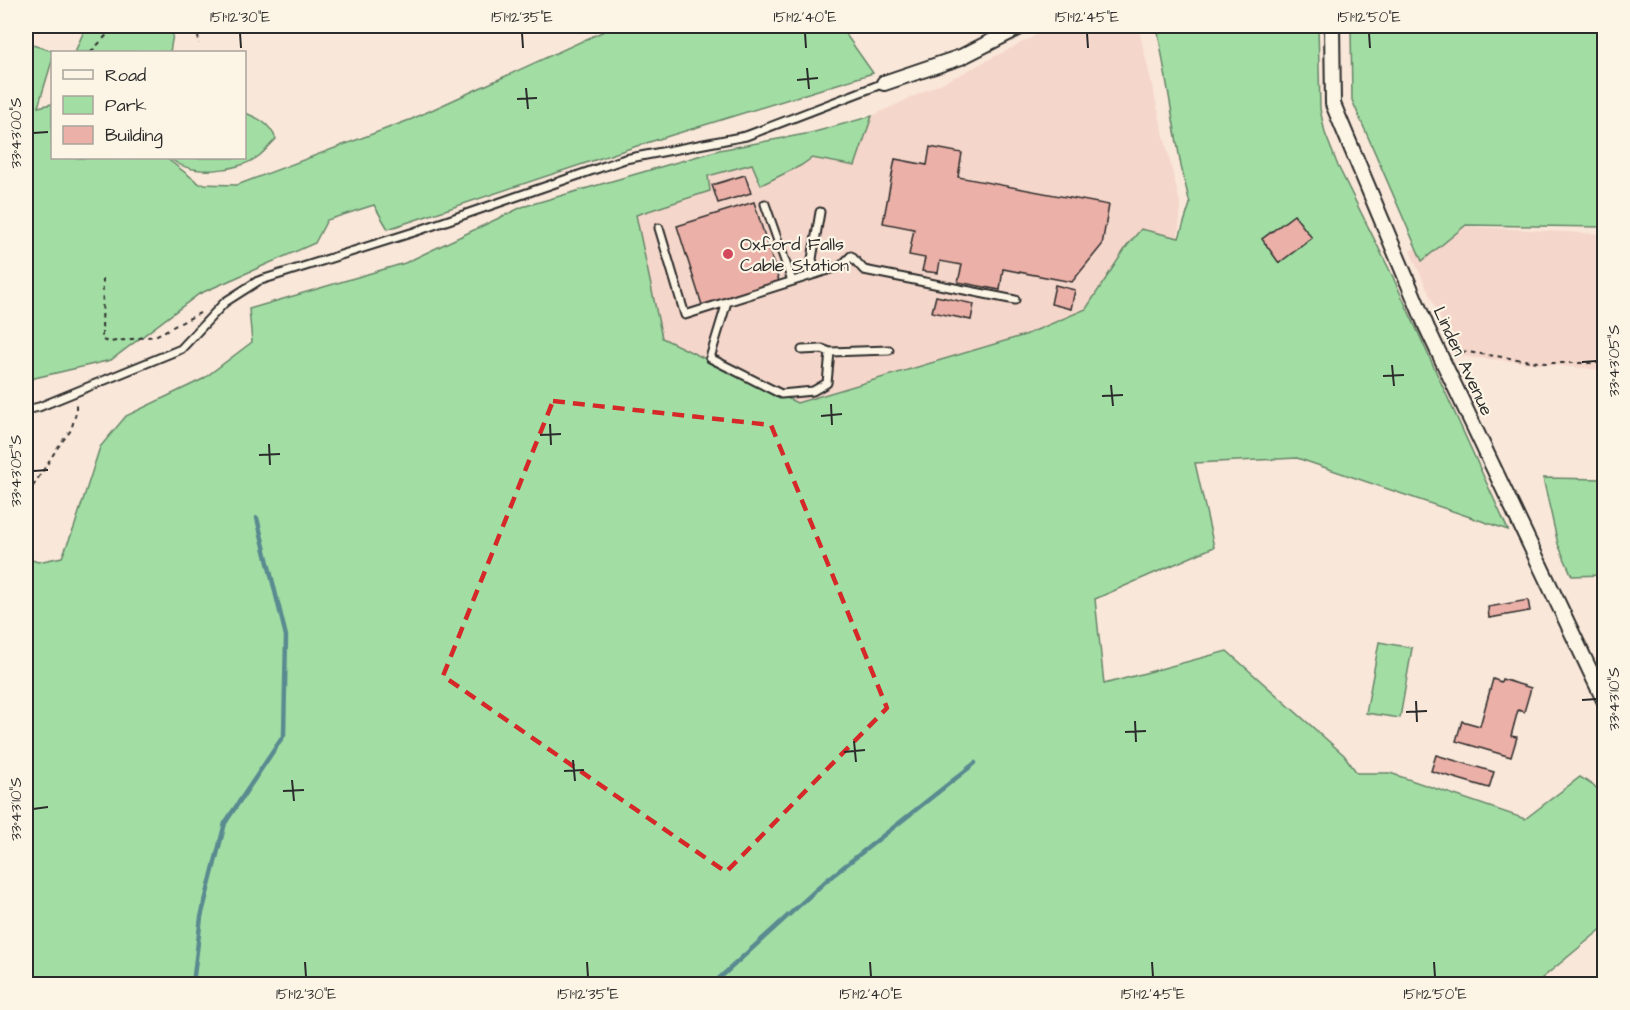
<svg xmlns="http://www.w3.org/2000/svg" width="1630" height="1010" font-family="'Architects Daughter',sans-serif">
  <rect width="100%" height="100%" fill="#f9e7d9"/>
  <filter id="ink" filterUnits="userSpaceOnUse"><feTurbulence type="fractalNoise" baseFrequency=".0167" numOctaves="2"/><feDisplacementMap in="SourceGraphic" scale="12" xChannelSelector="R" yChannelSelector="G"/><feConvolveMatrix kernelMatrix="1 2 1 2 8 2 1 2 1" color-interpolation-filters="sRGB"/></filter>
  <g filter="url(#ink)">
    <!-- built -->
    <path fill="#f5d6ca" d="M 1054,26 L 1138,26 L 1181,208 L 1176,253 L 1127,246 L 1086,309 L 1025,335 L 797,403 L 662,338 L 635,215 L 710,191 L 708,176 L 753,164 L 761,185 L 800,166 L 812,158 L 855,166 L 872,116 L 963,73 Z
      M 1459,226 L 1599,234 L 1604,237 L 1604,370 L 1457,356 L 1410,251 Z"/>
    <!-- green -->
    <path fill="#a2dea4" stroke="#668468" stroke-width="1.5" d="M 86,26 L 182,26 L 179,30 L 173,34 L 170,52 L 75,52 Z
      M 615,26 L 840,26 L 873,73 L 643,144 L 388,229 L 374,205 L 327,220 L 315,243 L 199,294 L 111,360 L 26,380 L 26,43 L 56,52 L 52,52 L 52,61 L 38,107 L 52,104 L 52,158 L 166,158 L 200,184 L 237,185 L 412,119 Z
      M 1157,26 L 1318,26 L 1320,109 L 1325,133 L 1338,166 L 1392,275 L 1508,530 L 1297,458 L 1195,463 L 1214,547 L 1095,599 L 1104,684 L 1227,651 L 1344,755 L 1357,773 L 1390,773 L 1525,819 L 1580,777 L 1604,793 L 1604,927 L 1535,984 L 26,984 L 26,558 L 38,562 L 62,557 L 74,528 L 100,447 L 126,416 L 203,379 L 252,342 L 249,309 L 405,263 L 522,207 L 719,150 L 811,133 L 872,116 L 855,166 L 812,158 L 800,166 L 761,185 L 752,164 L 708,176 L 710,191 L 636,215 L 662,338 L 797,403 L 1025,335 L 1086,309 L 1127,246 L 1141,229 L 1179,238 L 1190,204 L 1181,166 Z
      M 1351,26 L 1604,26 L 1604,227 L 1466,225 L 1422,261 L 1352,100 Z
      M 245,113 C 259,118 270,124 276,139 C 271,144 265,151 259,156 C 238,172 190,177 170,158 L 244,158 Z
      M 1543,478 L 1604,479 L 1604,575 L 1572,576 L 1558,544 Z
      M 1379,642 L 1412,648 L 1400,718 L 1366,713 Z"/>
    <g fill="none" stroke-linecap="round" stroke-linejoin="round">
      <!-- stream -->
      <path stroke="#5a8a90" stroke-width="4.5" d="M 193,984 L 201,917 L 225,823 L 284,735 L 286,636 L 257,518
        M 713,984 L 827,880 L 975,763"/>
    </g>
    <!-- building -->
    <path fill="#ebb0a7" stroke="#2b2b2b" stroke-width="1.5" d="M 930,147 L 962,153 L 958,177 L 1109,205 L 1102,245 L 1072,282 L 1003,269 L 1000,290 L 958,282 L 962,265 L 940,261 L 938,273 L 922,271 L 925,258 L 909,255 L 914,229 L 883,223 L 895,159 L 927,165 Z
      M 745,175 L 751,193 L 718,203 L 712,185 Z
      M 754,202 L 779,281 L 702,305 L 677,226 Z
      M 1294,215 L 1312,238 L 1279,263 L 1262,239 Z
      M 1055,285 L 1075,290 L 1071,309 L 1051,304 Z
      M 936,296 L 974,304 L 971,320 L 932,312 Z
      M 1528,600 L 1530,611 L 1489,618 L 1488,607 Z
      M 1493,679 L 1501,682 L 1502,679 L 1531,688 L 1524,712 L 1518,710 L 1511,736 L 1517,737 L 1511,757 L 1456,741 L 1462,721 L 1480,726 Z
      M 1436,755 L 1494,772 L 1489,788 L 1431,771 Z"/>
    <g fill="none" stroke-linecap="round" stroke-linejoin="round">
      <defs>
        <path id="service" d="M 765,204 L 792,281
          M 659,228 L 685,315 L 841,266 L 851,256 L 864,270 L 1015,300
          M 816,274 L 812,259 L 820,212
          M 727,302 L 710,358 L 781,394 L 813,391 L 827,383 L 830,352 L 889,350
          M 802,350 L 822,349 L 830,352
          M 26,410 L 39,407 L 181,349 L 225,302 L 258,281 L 414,232 L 625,159 L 746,136 L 884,83"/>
        <path id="minor" d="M 1332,26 L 1333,104 L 1427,328 L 1604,700
          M 884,83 L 961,57 L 1022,26"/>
      </defs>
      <!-- service casing -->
      <use href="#service" stroke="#2b2b2b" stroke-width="11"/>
      <!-- minor casing -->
      <use href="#minor" stroke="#2b2b2b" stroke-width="18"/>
      <!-- path -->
      <path stroke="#2b2b2b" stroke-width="2" stroke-dasharray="4.5 4.5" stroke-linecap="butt" d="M 174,26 L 179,30
        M 197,26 L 199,44
        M 91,52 L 115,26
        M 103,278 L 102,332 L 102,340 L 109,342 L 155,336 L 200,313
        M 1453,350 L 1545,363 L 1604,363
        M 28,494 L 58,447 L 71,430 L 76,413 L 76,403"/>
      <!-- service -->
      <use href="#service" stroke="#fcf5e5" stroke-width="7"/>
      <!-- minor -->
      <use href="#minor" stroke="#fcf5e5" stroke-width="14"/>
    </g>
  </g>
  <!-- marked area -->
  <path fill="none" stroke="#d62828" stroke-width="4.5" stroke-dasharray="12 8" stroke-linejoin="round" d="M 553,401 L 771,425 L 887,708 L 726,872 L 443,676 Z"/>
  <!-- ticks -->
  <path fill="none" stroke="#2b2b2b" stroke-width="2" d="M 240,33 L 241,48M 522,33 L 523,48M 805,33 L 806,48M 1087,33 L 1088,48M 1369,33 L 1370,48M 807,68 L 809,89M 797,80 L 818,78M 526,88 L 528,109M 517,99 L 537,98M 33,133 L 48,132M 1582,362 L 1597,361M 1392,365 L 1394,386M 1383,376 L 1404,375M 1111,385 L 1113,406M 1102,396 L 1123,395M 831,404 L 832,425M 821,416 L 842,414M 550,424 L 551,445M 540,435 L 561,434M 269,444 L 270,465M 259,455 L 280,454M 33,471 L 48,470M 1582,700 L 1597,699M 1416,701 L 1417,722M 1406,712 L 1427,711M 1135,721 L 1136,742M 1125,732 L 1146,731M 854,741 L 856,762M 844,752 L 865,750M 573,760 L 575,781M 564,771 L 584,770M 292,780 L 294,801M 283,791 L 304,790M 33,809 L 48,807M 305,962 L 306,977M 587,962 L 588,977M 870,962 L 871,977M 1152,962 L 1153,977M 1434,962 L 1435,977"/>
  <!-- markers -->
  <circle fill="#d1495b" stroke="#fcf5e5" stroke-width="2" cx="728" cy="254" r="6"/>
  <g text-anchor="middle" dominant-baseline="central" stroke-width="4.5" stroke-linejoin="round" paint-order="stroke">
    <!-- poi labels -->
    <g font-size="18" fill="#2b2b2b" stroke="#fcf5e5" text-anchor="start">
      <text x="740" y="244">Oxford Falls<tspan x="740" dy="21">Cable Station</tspan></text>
    </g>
    <!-- street labels -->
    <g font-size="18" fill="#2b2b2b" stroke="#fcf5e5">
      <text transform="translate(1463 361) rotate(65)">Linden Avenue</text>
    </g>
  </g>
  <!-- margin -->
  <rect width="1630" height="1010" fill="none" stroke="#fcf5e5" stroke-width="66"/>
  <!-- legend -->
  <rect x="51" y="51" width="195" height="108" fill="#fcf5e5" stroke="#a8a49b" stroke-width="1.5"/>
  <rect x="63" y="70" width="30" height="9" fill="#fcf5e5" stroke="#a8a49b" stroke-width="1.5"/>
  <text x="105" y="81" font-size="18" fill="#2b2b2b">Road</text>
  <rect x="63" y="96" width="30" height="18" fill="#a2dea4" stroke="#a8a49b" stroke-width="1.5"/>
  <text x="105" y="111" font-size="18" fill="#2b2b2b">Park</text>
  <rect x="63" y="126" width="30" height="18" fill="#ebb0a7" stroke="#a8a49b" stroke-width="1.5"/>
  <text x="105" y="141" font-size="18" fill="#2b2b2b">Building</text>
  <rect x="33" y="33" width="1564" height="944" fill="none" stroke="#2b2b2b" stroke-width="2"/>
  <g font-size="15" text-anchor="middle" fill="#2b2b2b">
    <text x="240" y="22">151°12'30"E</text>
    <text x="522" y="22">151°12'35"E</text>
    <text x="805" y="22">151°12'40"E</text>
    <text x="1087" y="22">151°12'45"E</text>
    <text x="1369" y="22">151°12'50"E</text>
    <text transform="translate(16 133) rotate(-90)" y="5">33°43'00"S</text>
    <text transform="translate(1614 361) rotate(-90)" y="5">33°43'05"S</text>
    <text transform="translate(16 471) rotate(-90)" y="5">33°43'05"S</text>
    <text transform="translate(1614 699) rotate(-90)" y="5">33°43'10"S</text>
    <text transform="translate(16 809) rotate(-90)" y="5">33°43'10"S</text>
    <text x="306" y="999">151°12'30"E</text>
    <text x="588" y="999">151°12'35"E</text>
    <text x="871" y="999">151°12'40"E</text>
    <text x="1153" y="999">151°12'45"E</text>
    <text x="1435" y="999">151°12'50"E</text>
  </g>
</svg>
